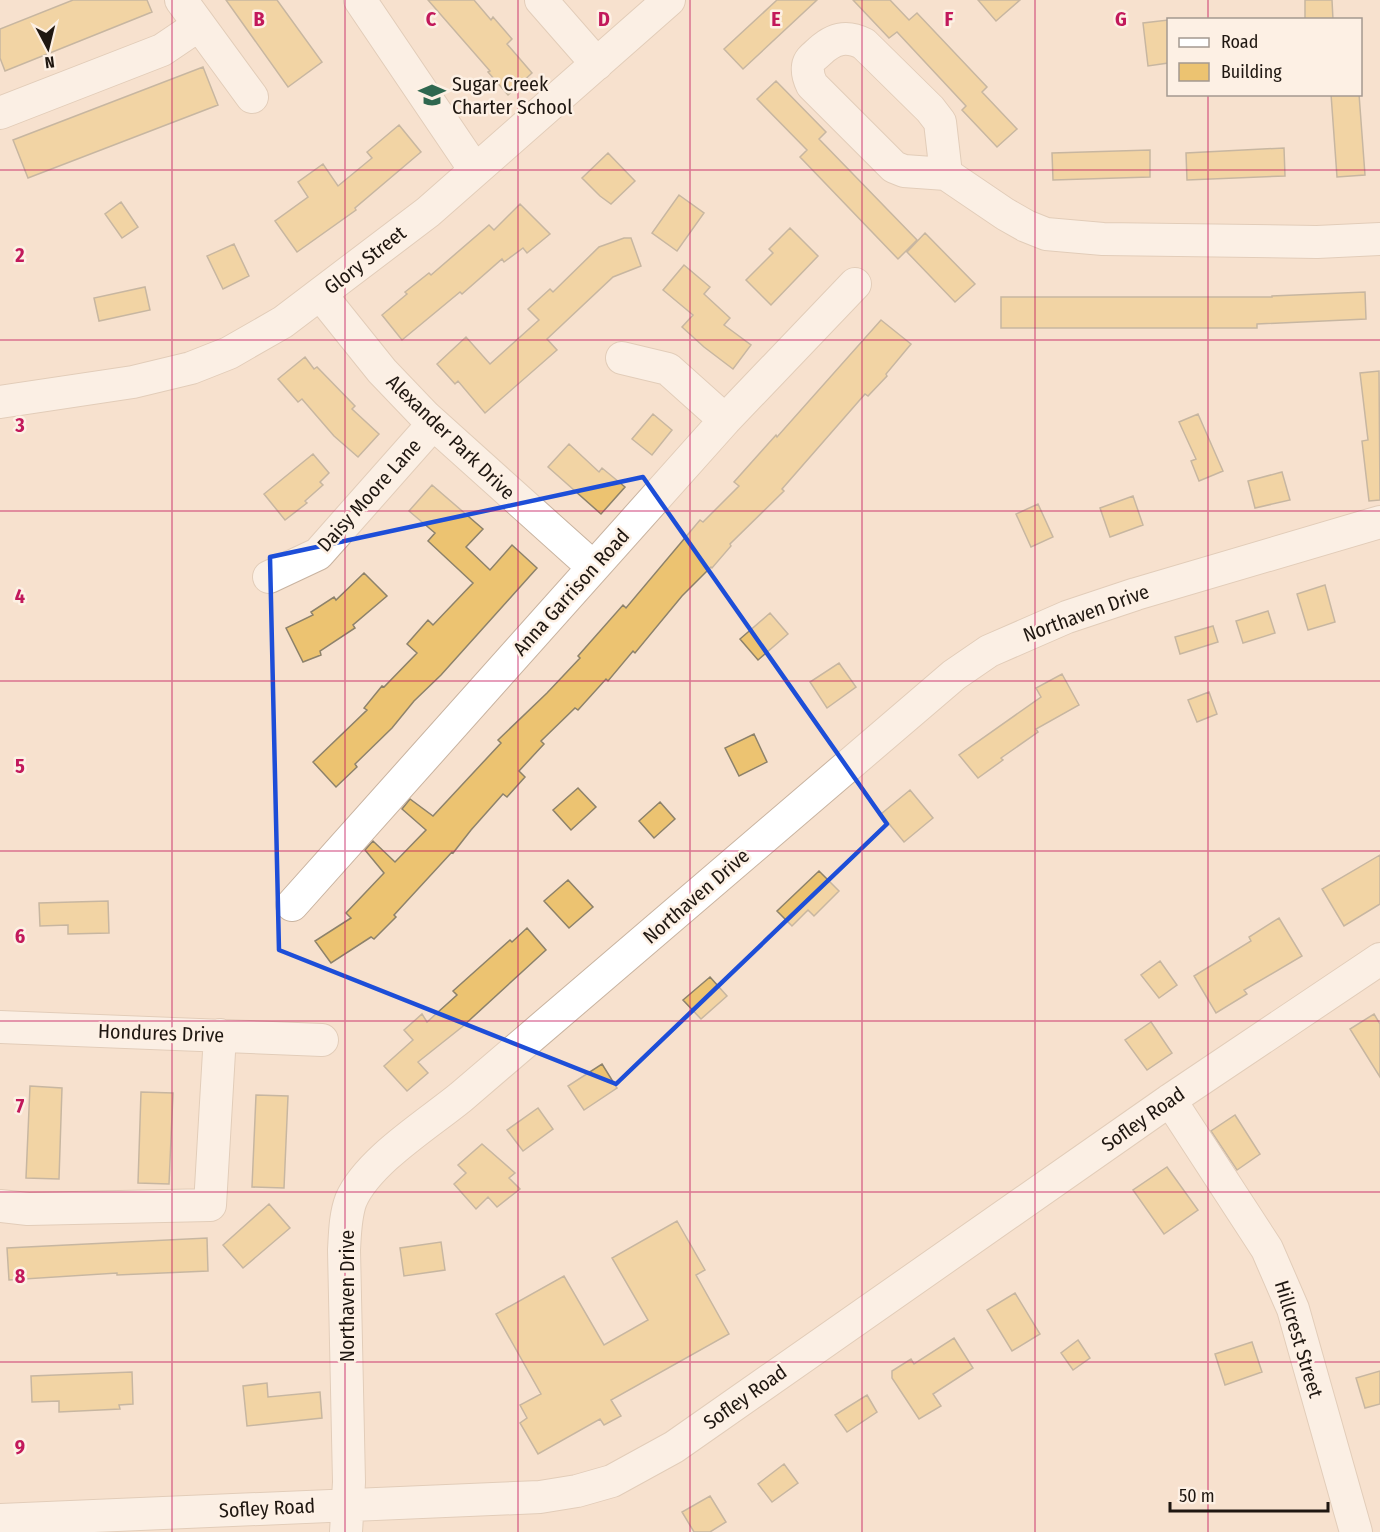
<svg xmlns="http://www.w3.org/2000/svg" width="1380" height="1532" font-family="'Fira Sans Condensed',sans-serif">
  <rect width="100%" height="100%" fill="#f7e1ce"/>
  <!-- building -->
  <path fill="#ecc371" stroke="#8d826b" stroke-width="1.5" d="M 73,0 L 147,0 L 152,12 L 5,71 L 0,58 L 0,29 Z
    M 226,0 L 277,0 L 322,62 L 288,87 Z
    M 428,0 L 474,0 L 491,20 L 493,17 L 512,39 L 507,44 L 532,73 L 508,95 L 488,72 L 490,71 Z
    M 777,0 L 817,0 L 743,69 L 724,49 Z
    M 853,0 L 890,0 L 909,20 L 917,13 L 987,87 L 982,92 L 1017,129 L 997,147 L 962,110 L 966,106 L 897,32 L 889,38 Z
    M 978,0 L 1020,0 L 996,21 Z
    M 1305,0 L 1332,0 L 1333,20 L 1305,20 Z
    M 1168,20 L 1168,63 L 1148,66 L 1143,23 Z
    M 203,67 L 218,105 L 28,178 L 13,140 Z
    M 776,81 L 826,132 L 819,139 L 917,240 L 898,259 L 800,157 L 807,150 L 757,99 Z
    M 1331,94 L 1359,94 L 1365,175 L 1337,177 Z
    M 399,125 L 421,152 L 355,208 L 356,210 L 297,252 L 275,221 L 308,197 L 298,182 L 323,164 L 338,186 L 372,158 L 367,152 Z
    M 1284,148 L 1285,176 L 1187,180 L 1186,153 Z
    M 1150,150 L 1150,177 L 1053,180 L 1052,153 Z
    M 608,153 L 635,181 L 611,204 L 600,196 L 582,178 Z
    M 679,195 L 704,213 L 677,251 L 652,233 Z
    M 121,202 L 138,227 L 122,238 L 105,214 Z
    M 520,204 L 550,234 L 527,253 L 523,248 L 504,262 L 502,259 L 462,294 L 460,292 L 402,340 L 382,315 L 407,294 L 405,292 L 429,273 L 431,275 L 489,225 L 494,230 Z
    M 790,228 L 818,256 L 771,305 L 746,280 L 773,253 L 769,249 Z
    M 925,233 L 975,284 L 955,302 L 907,252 Z
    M 624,238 L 631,238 L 641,266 L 613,277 L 547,339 L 557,350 L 485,413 L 458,381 L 455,384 L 437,364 L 466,337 L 490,364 L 539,320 L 528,309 L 550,289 L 553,292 L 599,247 Z
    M 234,244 L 249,276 L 223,289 L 207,256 Z
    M 684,265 L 710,287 L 704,294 L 730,318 L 724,325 L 751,345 L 733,369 L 704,347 L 682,327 L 693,315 L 663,290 Z
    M 145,287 L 150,310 L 99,321 L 94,298 Z
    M 1365,292 L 1366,319 L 1257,324 L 1257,328 L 1001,328 L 1001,297 L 1272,297 L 1272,296 Z
    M 881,320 L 911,344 L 886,374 L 887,376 L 868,396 L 865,394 L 782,489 L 784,491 L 730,544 L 731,546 L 712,568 L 711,567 L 682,596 L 635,653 L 633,651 L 608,681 L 606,679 L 578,710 L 575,708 L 541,741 L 544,744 L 519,771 L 525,777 L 507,797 L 503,794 L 471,830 L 453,853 L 452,852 L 394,915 L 396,917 L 374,939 L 371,937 L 331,963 L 315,941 L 351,918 L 346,913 L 384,873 L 365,850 L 373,841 L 395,862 L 426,830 L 402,809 L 410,799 L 433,816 L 501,743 L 498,740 L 547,693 L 580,658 L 578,656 L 623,605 L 626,608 L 700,520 L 703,522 L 739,486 L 734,482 L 776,435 L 777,437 Z
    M 305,357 L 314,369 L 317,367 L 355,406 L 352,409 L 379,434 L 358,457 L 334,436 L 302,399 L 298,402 L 278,379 Z
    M 1379,371 L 1380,500 L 1369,501 L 1362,441 L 1368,440 L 1360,373 Z
    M 653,414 L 672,430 L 652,455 L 632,439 Z
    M 1198,414 L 1223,471 L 1199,481 L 1191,461 L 1196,459 L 1179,422 Z
    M 569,444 L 599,472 L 602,468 L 625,487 L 601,514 L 548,467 Z
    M 313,454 L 329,473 L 320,482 L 323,485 L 305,501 L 307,503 L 285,520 L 264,494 Z
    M 1282,472 L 1290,500 L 1255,508 L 1248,481 Z
    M 432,485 L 483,529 L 466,547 L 490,570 L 512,545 L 537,568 L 441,675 L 414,701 L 392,728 L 355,764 L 357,767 L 336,787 L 313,762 L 367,710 L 364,708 L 382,686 L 384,687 L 417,653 L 407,644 L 428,620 L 433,625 L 473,583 L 428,541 L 435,533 L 409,511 Z
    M 1133,496 L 1143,525 L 1110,537 L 1100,508 Z
    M 1038,504 L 1053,537 L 1031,547 L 1016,514 Z
    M 364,573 L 387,596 L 353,625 L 355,628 L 320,651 L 321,655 L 303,662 L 286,628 L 313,615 L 311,612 L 334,597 L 336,600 Z
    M 1325,585 L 1335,622 L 1308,630 L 1297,594 Z
    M 1268,611 L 1275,633 L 1243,643 L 1236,621 Z
    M 770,613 L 788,634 L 758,660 L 740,639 Z
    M 1213,626 L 1218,642 L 1180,654 L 1175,637 Z
    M 839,663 L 856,687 L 827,708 L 810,682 Z
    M 1062,674 L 1079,705 L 1036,729 L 1038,732 L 1001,758 L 1003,760 L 978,778 L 959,755 L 1041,697 L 1036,688 Z
    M 1209,692 L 1217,714 L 1197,722 L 1188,700 Z
    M 754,734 L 767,762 L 739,776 L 725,748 Z
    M 578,788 L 596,807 L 571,830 L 553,810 Z
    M 910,790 L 933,818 L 904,842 L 881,814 Z
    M 660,802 L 675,819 L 654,838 L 639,821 Z
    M 1380,855 L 1380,904 L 1344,926 L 1322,889 Z
    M 819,871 L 839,891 L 814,916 L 808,910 L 792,926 L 777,911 Z
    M 568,880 L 593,907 L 569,928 L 544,901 Z
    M 108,901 L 109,933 L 68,934 L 68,925 L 40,926 L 39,903 Z
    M 1279,918 L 1302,956 L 1244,990 L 1247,994 L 1216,1013 L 1194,976 L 1251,941 L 1249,937 Z
    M 527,928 L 546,950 L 462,1027 L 418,1062 L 428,1073 L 407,1091 L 384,1066 L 413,1040 L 404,1030 L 422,1014 L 427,1022 L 457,995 L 453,991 L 510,940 L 512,942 Z
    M 1160,961 L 1177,985 L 1159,998 L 1141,975 Z
    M 710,977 L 727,996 L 701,1019 L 683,1000 Z
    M 1374,1014 L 1380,1024 L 1380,1077 L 1350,1029 Z
    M 1151,1022 L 1172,1053 L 1147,1070 L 1125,1040 Z
    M 602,1064 L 617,1088 L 584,1110 L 568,1086 Z
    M 30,1086 L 62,1088 L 59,1179 L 26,1178 Z
    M 141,1092 L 173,1093 L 169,1184 L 138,1183 Z
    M 256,1095 L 288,1096 L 284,1188 L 252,1187 Z
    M 538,1108 L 553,1129 L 523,1151 L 507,1130 Z
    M 1235,1115 L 1260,1154 L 1237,1170 L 1211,1131 Z
    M 482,1144 L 515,1173 L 509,1178 L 520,1189 L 497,1207 L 488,1197 L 476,1209 L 454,1184 L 466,1173 L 458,1165 Z
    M 1167,1167 L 1198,1210 L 1164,1234 L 1133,1190 Z
    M 269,1204 L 290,1228 L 243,1268 L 223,1245 Z
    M 677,1221 L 705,1270 L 696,1275 L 729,1334 L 611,1400 L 621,1416 L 604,1425 L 600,1419 L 538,1454 L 520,1423 L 527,1418 L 520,1405 L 541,1394 L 496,1314 L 564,1276 L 604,1345 L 648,1320 L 612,1258 Z
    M 207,1238 L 208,1271 L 117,1275 L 117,1273 L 9,1280 L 7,1248 Z
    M 441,1242 L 445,1270 L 404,1276 L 400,1248 Z
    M 1015,1293 L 1040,1334 L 1012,1351 L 987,1310 Z
    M 954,1338 L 973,1368 L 933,1394 L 941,1406 L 919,1419 L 892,1378 L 892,1371 L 911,1359 L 914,1364 Z
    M 1078,1340 L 1090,1358 L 1073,1370 L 1061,1353 Z
    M 1252,1342 L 1262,1372 L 1225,1385 L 1215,1354 Z
    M 1380,1371 L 1380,1404 L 1365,1408 L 1356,1378 Z
    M 132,1372 L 133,1404 L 119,1405 L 120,1409 L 59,1412 L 59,1401 L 32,1402 L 31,1376 Z
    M 267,1383 L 268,1397 L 320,1392 L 322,1418 L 247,1426 L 243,1386 Z
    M 867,1395 L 877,1412 L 847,1432 L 835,1415 Z
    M 784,1464 L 798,1483 L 772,1502 L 758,1484 Z
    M 710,1496 L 726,1522 L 710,1532 L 694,1532 L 682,1512 Z"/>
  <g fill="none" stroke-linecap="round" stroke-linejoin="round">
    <defs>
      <path id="minor" d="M 181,0 L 252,97
        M 360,0 L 475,170
        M 541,0 L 597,64
        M 0,113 L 162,50 L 199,25
        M 946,174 L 940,122 L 930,109 L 864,44 C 847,35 834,38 820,51 C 815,56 809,59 808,66 C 807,73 809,79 812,85 L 894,167 L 904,171 L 946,174 L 1005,214 L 1026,226 L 1046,234 L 1103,239 L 1317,242 L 1380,239
        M 321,295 L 382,371 L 426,417 L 593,567
        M 622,358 L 668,369 L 725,420
        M 0,402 L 133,382 L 191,368 L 229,353 L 283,322 L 428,212 L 669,0
        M 269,577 L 318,554 L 433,424
        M 292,905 L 725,420 L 855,284
        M 0,1027 L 322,1040
        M 1170,1100 L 1267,1249 L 1293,1309 L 1356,1532
        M 0,1206 L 28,1209 L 210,1205 L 220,1035
        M 0,1520 L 540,1497 L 577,1491 L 612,1481 L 674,1447 L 1170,1100 L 1380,959
        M 346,1532 L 349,1482 L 344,1250 C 345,1234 345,1216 351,1200 C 368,1161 428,1124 461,1097 L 954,675 L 989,651 L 1067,617 L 1136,594 L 1380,522"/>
    </defs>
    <!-- minor casing -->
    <use href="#minor" stroke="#c8b3a0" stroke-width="34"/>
    <!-- minor -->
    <use href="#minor" stroke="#fff" stroke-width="32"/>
  </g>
  <!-- marked area -->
  <path d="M0 0H1380V1532H0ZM 643,477 L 887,824 L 616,1084 L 279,950 L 270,557 Z" fill="#f7e1ce" fill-opacity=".55" fill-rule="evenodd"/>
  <path fill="none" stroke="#1d4ed8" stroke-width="4.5" stroke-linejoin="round" d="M 643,477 L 887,824 L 616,1084 L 279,950 L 270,557 Z"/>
  <!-- grid -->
  <path fill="none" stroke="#c2185b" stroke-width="1.5" stroke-opacity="0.55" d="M 172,0 L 172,1532M 345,0 L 345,1532M 518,0 L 518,1532M 690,0 L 690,1532M 862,0 L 862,1532M 1035,0 L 1035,1532M 1208,0 L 1208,20M 1208,94 L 1208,1532M 0,170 L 1380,170M 0,340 L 1380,340M 0,511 L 1380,511M 0,681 L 1380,681M 0,851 L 1380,851M 0,1021 L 1380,1021M 0,1192 L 1380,1192M 0,1362 L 1380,1362"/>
  <!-- icons -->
  <defs>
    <symbol id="school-bare" viewBox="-9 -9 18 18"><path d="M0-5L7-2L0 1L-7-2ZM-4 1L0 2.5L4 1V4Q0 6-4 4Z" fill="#2f674f" stroke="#fdf0e4" stroke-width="2.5" paint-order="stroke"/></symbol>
  </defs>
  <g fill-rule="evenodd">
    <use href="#school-bare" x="413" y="76" width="38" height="38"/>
  </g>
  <g text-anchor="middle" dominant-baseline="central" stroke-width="5" stroke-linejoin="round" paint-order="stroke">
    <!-- poi labels -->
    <g font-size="20" fill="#1f1711" stroke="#fdf0e4" text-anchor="start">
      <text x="452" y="84">Sugar Creek<tspan x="452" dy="23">Charter School</tspan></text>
    </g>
    <!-- street labels -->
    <g font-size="20" fill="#1f1711" stroke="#fdf0e4">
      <text transform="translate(365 260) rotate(-38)">Glory Street</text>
      <text transform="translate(451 437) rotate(44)">Alexander Park Drive</text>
      <text transform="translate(369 495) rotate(-48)">Daisy Moore Lane</text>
      <text transform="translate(571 592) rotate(-48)">Anna Garrison Road</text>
      <text transform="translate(1086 613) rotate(-20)">Northaven Drive</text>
      <text transform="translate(696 896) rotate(-41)">Northaven Drive</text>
      <text transform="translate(161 1033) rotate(2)">Hondures Drive</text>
      <text transform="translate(1143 1119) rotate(-35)">Sofley Road</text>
      <text transform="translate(347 1296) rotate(-90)">Northaven Drive</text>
      <text transform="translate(1299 1339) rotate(73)">Hillcrest Street</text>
      <text transform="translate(745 1397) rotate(-35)">Sofley Road</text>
      <text transform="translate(267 1508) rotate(-3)">Sofley Road</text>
    </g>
  </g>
  <g font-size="20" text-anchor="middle" font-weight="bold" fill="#c2185b" stroke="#fdf0e4" stroke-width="5" stroke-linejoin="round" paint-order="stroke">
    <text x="259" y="26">B</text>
    <text x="431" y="26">C</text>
    <text x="604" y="26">D</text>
    <text x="776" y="26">E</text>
    <text x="949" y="26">F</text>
    <text x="1121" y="26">G</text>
    <text x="20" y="262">2</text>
    <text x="20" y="432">3</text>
    <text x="20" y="603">4</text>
    <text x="20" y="773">5</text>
    <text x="20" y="943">6</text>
    <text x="20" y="1113">7</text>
    <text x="20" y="1283">8</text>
    <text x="20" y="1454">9</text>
  </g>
  <!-- legend -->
  <rect x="1167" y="18" width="195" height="78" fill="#fdf0e4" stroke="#a49990" stroke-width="1.5"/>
  <rect x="1179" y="38" width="30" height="9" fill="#ffffff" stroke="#a49990" stroke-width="1.5"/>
  <text x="1221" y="48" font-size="18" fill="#1f1711">Road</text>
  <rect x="1179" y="63" width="30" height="18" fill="#ecc371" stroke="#a49990" stroke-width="1.5"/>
  <text x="1221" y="78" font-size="18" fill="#1f1711">Building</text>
  <!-- north arrow -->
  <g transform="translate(48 48) rotate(173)" stroke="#fdf0e4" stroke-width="4.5" paint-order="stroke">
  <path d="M0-4.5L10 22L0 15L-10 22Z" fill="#1f1711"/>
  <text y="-9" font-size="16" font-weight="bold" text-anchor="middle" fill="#1f1711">N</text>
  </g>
  <!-- scale -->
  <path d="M1170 1502v9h158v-9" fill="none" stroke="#1f1711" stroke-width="3"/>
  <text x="1179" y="1502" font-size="18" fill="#1f1711" stroke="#fdf0e4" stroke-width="4.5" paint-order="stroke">50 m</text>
</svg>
